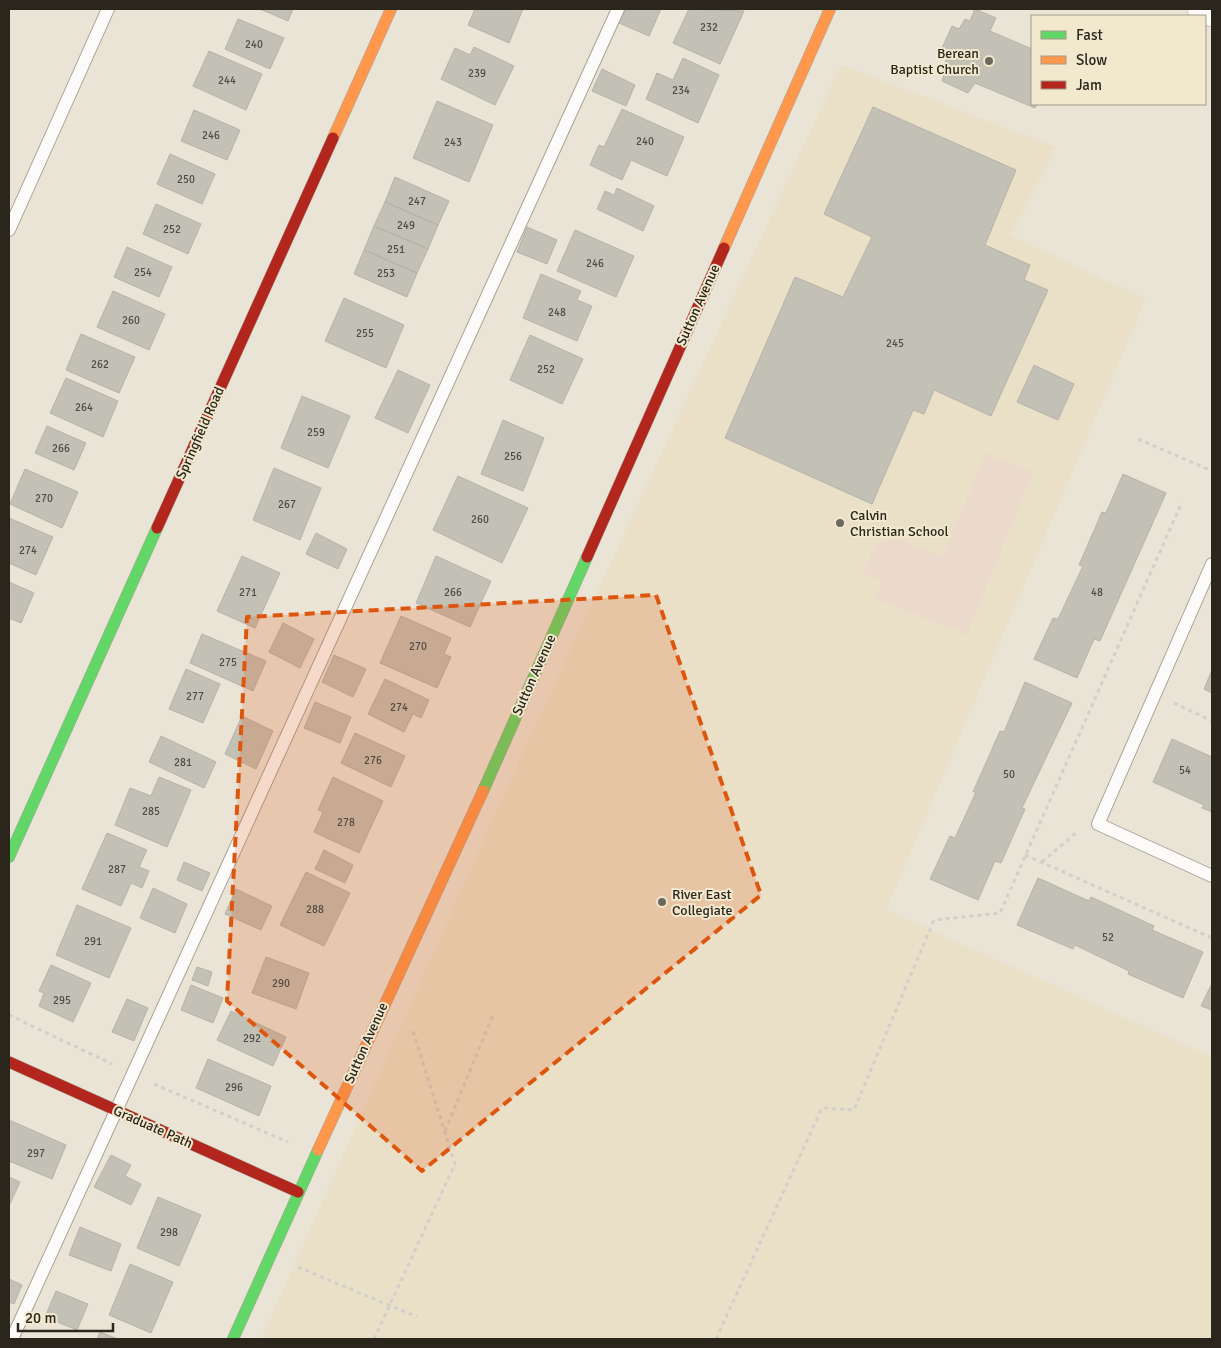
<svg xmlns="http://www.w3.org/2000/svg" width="1221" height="1348" font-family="Signika,sans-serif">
  <rect width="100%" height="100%" fill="#eae4d6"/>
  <!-- built -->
  <path fill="#eae0c8" d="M 841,65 L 1056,147 L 1011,236 L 1146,299 L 886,910 L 1212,1057 L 1212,1339 L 261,1339 L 525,748 Z"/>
  <!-- green -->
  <path fill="#ebd9cb" d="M 985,453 L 1033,472 L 967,635 L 875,598 L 882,580 L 863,573 L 875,544 L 898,539 L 943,557 Z"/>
  <!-- building -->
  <path fill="#c3c0b5" stroke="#b5b2a8" d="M 260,9 L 293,9 L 288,21 Z
    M 475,9 L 523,9 L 509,43 L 468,25 Z
    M 625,9 L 661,9 L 649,36 L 619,23 Z
    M 689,9 L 744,11 L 720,64 L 673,43 Z
    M 975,9 L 996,18 L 990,31 L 1032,49 L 1032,104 L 1037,104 L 1035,108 L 975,83 L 968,93 L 942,81 L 946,69 L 943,67 L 948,56 L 940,53 L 952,26 L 959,29 L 965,19 L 970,21 Z
    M 238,19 L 284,38 L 270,69 L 225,49 Z
    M 474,47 L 514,66 L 495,105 L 441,79 L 455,48 L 470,55 Z
    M 209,51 L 262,74 L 246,110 L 193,86 Z
    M 683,58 L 719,75 L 698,123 L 646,99 L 657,73 L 673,80 Z
    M 602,69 L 635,85 L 626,106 L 592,91 Z
    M 437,101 L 493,125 L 469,182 L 413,158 Z
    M 873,107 L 1016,170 L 985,245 L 1030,265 L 1024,280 L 1048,290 L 991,416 L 934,390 L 924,414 L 913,410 L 872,504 L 725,438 L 795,277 L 843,297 L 872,237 L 824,214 Z
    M 622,109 L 684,137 L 667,176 L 631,160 L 622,180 L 590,165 L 599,145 L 604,147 Z
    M 194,110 L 240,130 L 227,160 L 181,141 Z
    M 170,154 L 215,174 L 202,204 L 157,184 Z
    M 395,177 L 449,201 L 438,225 L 385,202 Z
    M 617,188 L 654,206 L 643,231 L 597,209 L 605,191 L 614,195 Z
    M 385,202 L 438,225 L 428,249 L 374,226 Z
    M 156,204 L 201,224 L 188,254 L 143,234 Z
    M 374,226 L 428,249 L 417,273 L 364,250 Z
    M 527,227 L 557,240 L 547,264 L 517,252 Z
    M 575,230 L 634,256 L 616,297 L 557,271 Z
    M 127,247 L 172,267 L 159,297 L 114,277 Z
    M 364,250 L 417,273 L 407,297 L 354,274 Z
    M 541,274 L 581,291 L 577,300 L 592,306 L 577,341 L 523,318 Z
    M 113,291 L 165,314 L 149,350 L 97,327 Z
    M 344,298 L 404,325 L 386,368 L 325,341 Z
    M 81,334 L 135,357 L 119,393 L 66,370 Z
    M 530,335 L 583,359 L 562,404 L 510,380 Z
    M 1034,365 L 1074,384 L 1058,420 L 1017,402 Z
    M 398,370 L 430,385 L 408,433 L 375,418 Z
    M 66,378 L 118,401 L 103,437 L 50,413 Z
    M 302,396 L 350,416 L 328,468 L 281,448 Z
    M 503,420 L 544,438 L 523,491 L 481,474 Z
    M 47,426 L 86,443 L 74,470 L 35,453 Z
    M 274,468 L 321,488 L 300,540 L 253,520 Z
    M 25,469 L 78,492 L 62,528 L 10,504 Z
    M 1123,474 L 1166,493 L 1100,641 L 1094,639 L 1077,678 L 1034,659 L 1053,618 L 1058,619 L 1083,566 L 1079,565 L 1102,512 L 1106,513 Z
    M 458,476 L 528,508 L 502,563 L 433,530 Z
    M 9,518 L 53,537 L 36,575 L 9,563 Z
    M 316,533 L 347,549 L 338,569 L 306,554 Z
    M 242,556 L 280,573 L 255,628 L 217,611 Z
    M 436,556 L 491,581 L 470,627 L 416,603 Z
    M 9,582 L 34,593 L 21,623 L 9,618 Z
    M 401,616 L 451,638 L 444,654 L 451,657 L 437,688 L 380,663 Z
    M 283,623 L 314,639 L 300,668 L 269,652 Z
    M 202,634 L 266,661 L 253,691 L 190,663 Z
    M 334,655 L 366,669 L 353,697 L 322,682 Z
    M 186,669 L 220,684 L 203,723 L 169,709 Z
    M 1212,670 L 1212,693 L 1204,689 Z
    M 385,679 L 429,700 L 421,718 L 413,714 L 404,732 L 368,714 Z
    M 1025,682 L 1072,703 L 1022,808 L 1025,809 L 1001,863 L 995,861 L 978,900 L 930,879 L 950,836 L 955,838 L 976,792 L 973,792 L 1000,731 L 1004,732 Z
    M 315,702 L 351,717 L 340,743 L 304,728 Z
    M 242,716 L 273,731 L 256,769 L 225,754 Z
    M 355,733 L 405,756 L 391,787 L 341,763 Z
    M 161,736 L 216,762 L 204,788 L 149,762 Z
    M 1172,739 L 1212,757 L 1212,812 L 1202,808 L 1204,805 L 1153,782 Z
    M 159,777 L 191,790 L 167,847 L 115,825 L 130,788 L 151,796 Z
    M 333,777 L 383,801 L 359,853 L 314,832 L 323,812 L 318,810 Z
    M 107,833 L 147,850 L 139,867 L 149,871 L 142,888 L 131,883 L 121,906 L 82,889 Z
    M 324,850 L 353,865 L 345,883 L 315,869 Z
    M 184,862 L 210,873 L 202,891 L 177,880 Z
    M 306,872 L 350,893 L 324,946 L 280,925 Z
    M 1038,878 L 1089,901 L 1091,897 L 1154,926 L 1152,930 L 1203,952 L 1183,998 L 1128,974 L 1129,971 L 1075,945 L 1073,949 L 1017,925 Z
    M 153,888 L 187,904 L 175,933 L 140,918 Z
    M 236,889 L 272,906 L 261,930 L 225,914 Z
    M 77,905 L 131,928 L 109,978 L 56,955 Z
    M 266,957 L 309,973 L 296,1009 L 252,993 Z
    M 51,965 L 91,983 L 73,1022 L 39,1006 L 44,993 L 39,991 Z
    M 197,967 L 212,972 L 208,986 L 192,980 Z
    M 1212,983 L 1212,1010 L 1201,1006 Z
    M 191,985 L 223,998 L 213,1023 L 181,1010 Z
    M 127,999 L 148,1008 L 134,1041 L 112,1032 Z
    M 231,1011 L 286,1037 L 273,1066 L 217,1040 Z
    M 208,1059 L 271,1086 L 259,1116 L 196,1088 Z
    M 9,1120 L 66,1145 L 52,1179 L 9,1161 Z
    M 111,1155 L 131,1165 L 125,1176 L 141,1184 L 131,1205 L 94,1187 Z
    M 9,1177 L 20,1182 L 9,1206 Z
    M 158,1197 L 201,1215 L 179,1266 L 137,1248 Z
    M 80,1227 L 121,1244 L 111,1271 L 69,1255 Z
    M 130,1264 L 173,1282 L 151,1333 L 109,1315 Z
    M 9,1279 L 22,1285 L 14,1304 L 9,1302 Z
    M 56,1291 L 88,1304 L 77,1330 L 45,1317 Z
    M 100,1332 L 118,1339 L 97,1339 Z"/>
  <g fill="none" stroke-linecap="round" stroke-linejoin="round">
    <defs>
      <path id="lane" d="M 9,230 L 108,9
        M 1212,564 L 1098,824 L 1212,876
        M 12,1339 L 618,9"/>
      <path id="street" d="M 1200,9 L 1212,14"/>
      <path id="fast" d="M 483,791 L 587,557
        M 9,857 L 157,528
        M 233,1339 L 318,1150"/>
      <path id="slow" d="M 333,138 L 391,9
        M 724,248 L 830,9
        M 318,1150 L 483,791"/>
      <path id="jam" d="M 157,528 L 333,138
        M 587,557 L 724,248
        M 9,1062 L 298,1192"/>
    </defs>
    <!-- lane casing -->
    <use href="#lane" stroke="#a7a297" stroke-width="14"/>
    <!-- street casing -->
    <use href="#street" stroke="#a7a297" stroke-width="26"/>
    <!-- fast casing -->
    <use href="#fast" stroke="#a7a297" stroke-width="12"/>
    <!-- slow casing -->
    <use href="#slow" stroke="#a7a297" stroke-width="12"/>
    <!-- jam casing -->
    <use href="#jam" stroke="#a7a297" stroke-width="12"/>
    <!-- path -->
    <path stroke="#d0cfca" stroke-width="3" stroke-dasharray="4 4" stroke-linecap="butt" d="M 1138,439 L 1212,471
      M 1174,703 L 1212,721
      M 1025,855 L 1212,938
      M 1042,862 L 1077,832
      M 9,1015 L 112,1064
      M 154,1084 L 288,1142
      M 445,1131 L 493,1015
      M 298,1267 L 417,1317
      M 374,1339 L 455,1164 L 412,1028
      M 716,1339 L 822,1108 L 854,1110 L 934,920 L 1000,913 L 1182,502"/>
    <!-- lane -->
    <use href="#lane" stroke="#fcfbf9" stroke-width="12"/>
    <!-- street -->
    <use href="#street" stroke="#fcfbf9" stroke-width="25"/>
    <!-- fast -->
    <use href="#fast" stroke="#63d668" stroke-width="11"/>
    <!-- slow -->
    <use href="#slow" stroke="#ff974d" stroke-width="11"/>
    <!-- jam -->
    <use href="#jam" stroke="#b3261e" stroke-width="11"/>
  </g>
  <!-- marked area -->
  <path fill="#de560d" fill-opacity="0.2" stroke="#de560d" stroke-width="4" stroke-dasharray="10 6" stroke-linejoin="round" d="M 656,595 L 761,895 L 422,1171 L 227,1001 L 247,617 Z"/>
  <!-- markers -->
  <g fill="#6d685d" stroke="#f2e8ce" stroke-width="2">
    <circle cx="989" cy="61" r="5"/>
    <circle cx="840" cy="523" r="5"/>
    <circle cx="662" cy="902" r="5"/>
  </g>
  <g text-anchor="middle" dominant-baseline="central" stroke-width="4" stroke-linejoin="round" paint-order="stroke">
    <!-- number labels -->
    <g font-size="11" fill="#504c42">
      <text x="709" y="27">232</text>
      <text x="254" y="44">240</text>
      <text x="477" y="73">239</text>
      <text x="227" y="80">244</text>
      <text x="681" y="90">234</text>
      <text x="211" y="135">246</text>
      <text x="645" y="141">240</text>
      <text x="453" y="142">243</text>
      <text x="186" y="179">250</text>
      <text x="417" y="201">247</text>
      <text x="406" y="225">249</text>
      <text x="172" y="229">252</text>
      <text x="396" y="249">251</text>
      <text x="595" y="263">246</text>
      <text x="143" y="272">254</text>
      <text x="386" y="273">253</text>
      <text x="557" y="312">248</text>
      <text x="131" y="320">260</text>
      <text x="365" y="333">255</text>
      <text x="895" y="343">245</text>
      <text x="100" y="364">262</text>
      <text x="546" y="369">252</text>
      <text x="84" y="407">264</text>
      <text x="316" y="432">259</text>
      <text x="61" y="448">266</text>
      <text x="513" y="456">256</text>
      <text x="44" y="498">270</text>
      <text x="287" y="504">267</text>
      <text x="480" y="519">260</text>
      <text x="28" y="550">274</text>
      <text x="248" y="592">271</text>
      <text x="453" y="592">266</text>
      <text x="1097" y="592">48</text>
      <text x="418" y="646">270</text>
      <text x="228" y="662">275</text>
      <text x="195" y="696">277</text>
      <text x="399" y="707">274</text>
      <text x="373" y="760">276</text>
      <text x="183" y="762">281</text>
      <text x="1185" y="770">54</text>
      <text x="1009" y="774">50</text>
      <text x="151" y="811">285</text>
      <text x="346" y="822">278</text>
      <text x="117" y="869">287</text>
      <text x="315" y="909">288</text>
      <text x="1108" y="937">52</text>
      <text x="93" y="941">291</text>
      <text x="281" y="983">290</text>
      <text x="62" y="1000">295</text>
      <text x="252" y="1038">292</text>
      <text x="234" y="1087">296</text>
      <text x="36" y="1153">297</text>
      <text x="169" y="1232">298</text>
    </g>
    <!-- poi labels -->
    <g font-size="14" fill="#2a261c" stroke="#f2e8ce" text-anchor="start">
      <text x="979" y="53" text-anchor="end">Berean<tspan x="979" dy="16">Baptist Church</tspan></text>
      <text x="850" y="515">Calvin<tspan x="850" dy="16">Christian School</tspan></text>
      <text x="672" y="894">River East<tspan x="672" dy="16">Collegiate</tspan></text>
    </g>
    <!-- street labels -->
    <g font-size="14" fill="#2a261c" stroke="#f2e8ce">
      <text transform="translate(698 305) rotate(-66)">Sutton Avenue</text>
      <text transform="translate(200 433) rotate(-66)">Springfield Road</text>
      <text transform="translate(534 675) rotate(-66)">Sutton Avenue</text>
      <text transform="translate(366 1043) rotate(-66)">Sutton Avenue</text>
      <text transform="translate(153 1127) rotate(24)">Graduate Path</text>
    </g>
  </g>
  <!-- border -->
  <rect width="1221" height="1348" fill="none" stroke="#2a261c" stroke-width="20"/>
  <!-- legend -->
  <rect x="1031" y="15" width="175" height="90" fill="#f2e8ce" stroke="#a29a87"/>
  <rect x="1041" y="31" width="25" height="8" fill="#63d668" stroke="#a29a87"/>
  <text x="1076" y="40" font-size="15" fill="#2a261c">Fast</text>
  <rect x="1041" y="56" width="25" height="8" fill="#ff974d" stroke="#a29a87"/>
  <text x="1076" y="65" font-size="15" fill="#2a261c">Slow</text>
  <rect x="1041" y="81" width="25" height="8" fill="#b3261e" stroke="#a29a87"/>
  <text x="1076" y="90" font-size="15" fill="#2a261c">Jam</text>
  <!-- scale -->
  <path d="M18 1323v8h95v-8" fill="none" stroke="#2a261c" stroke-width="2.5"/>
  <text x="25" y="1323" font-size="15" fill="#2a261c" stroke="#f2e8ce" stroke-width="4" paint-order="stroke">20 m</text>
</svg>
